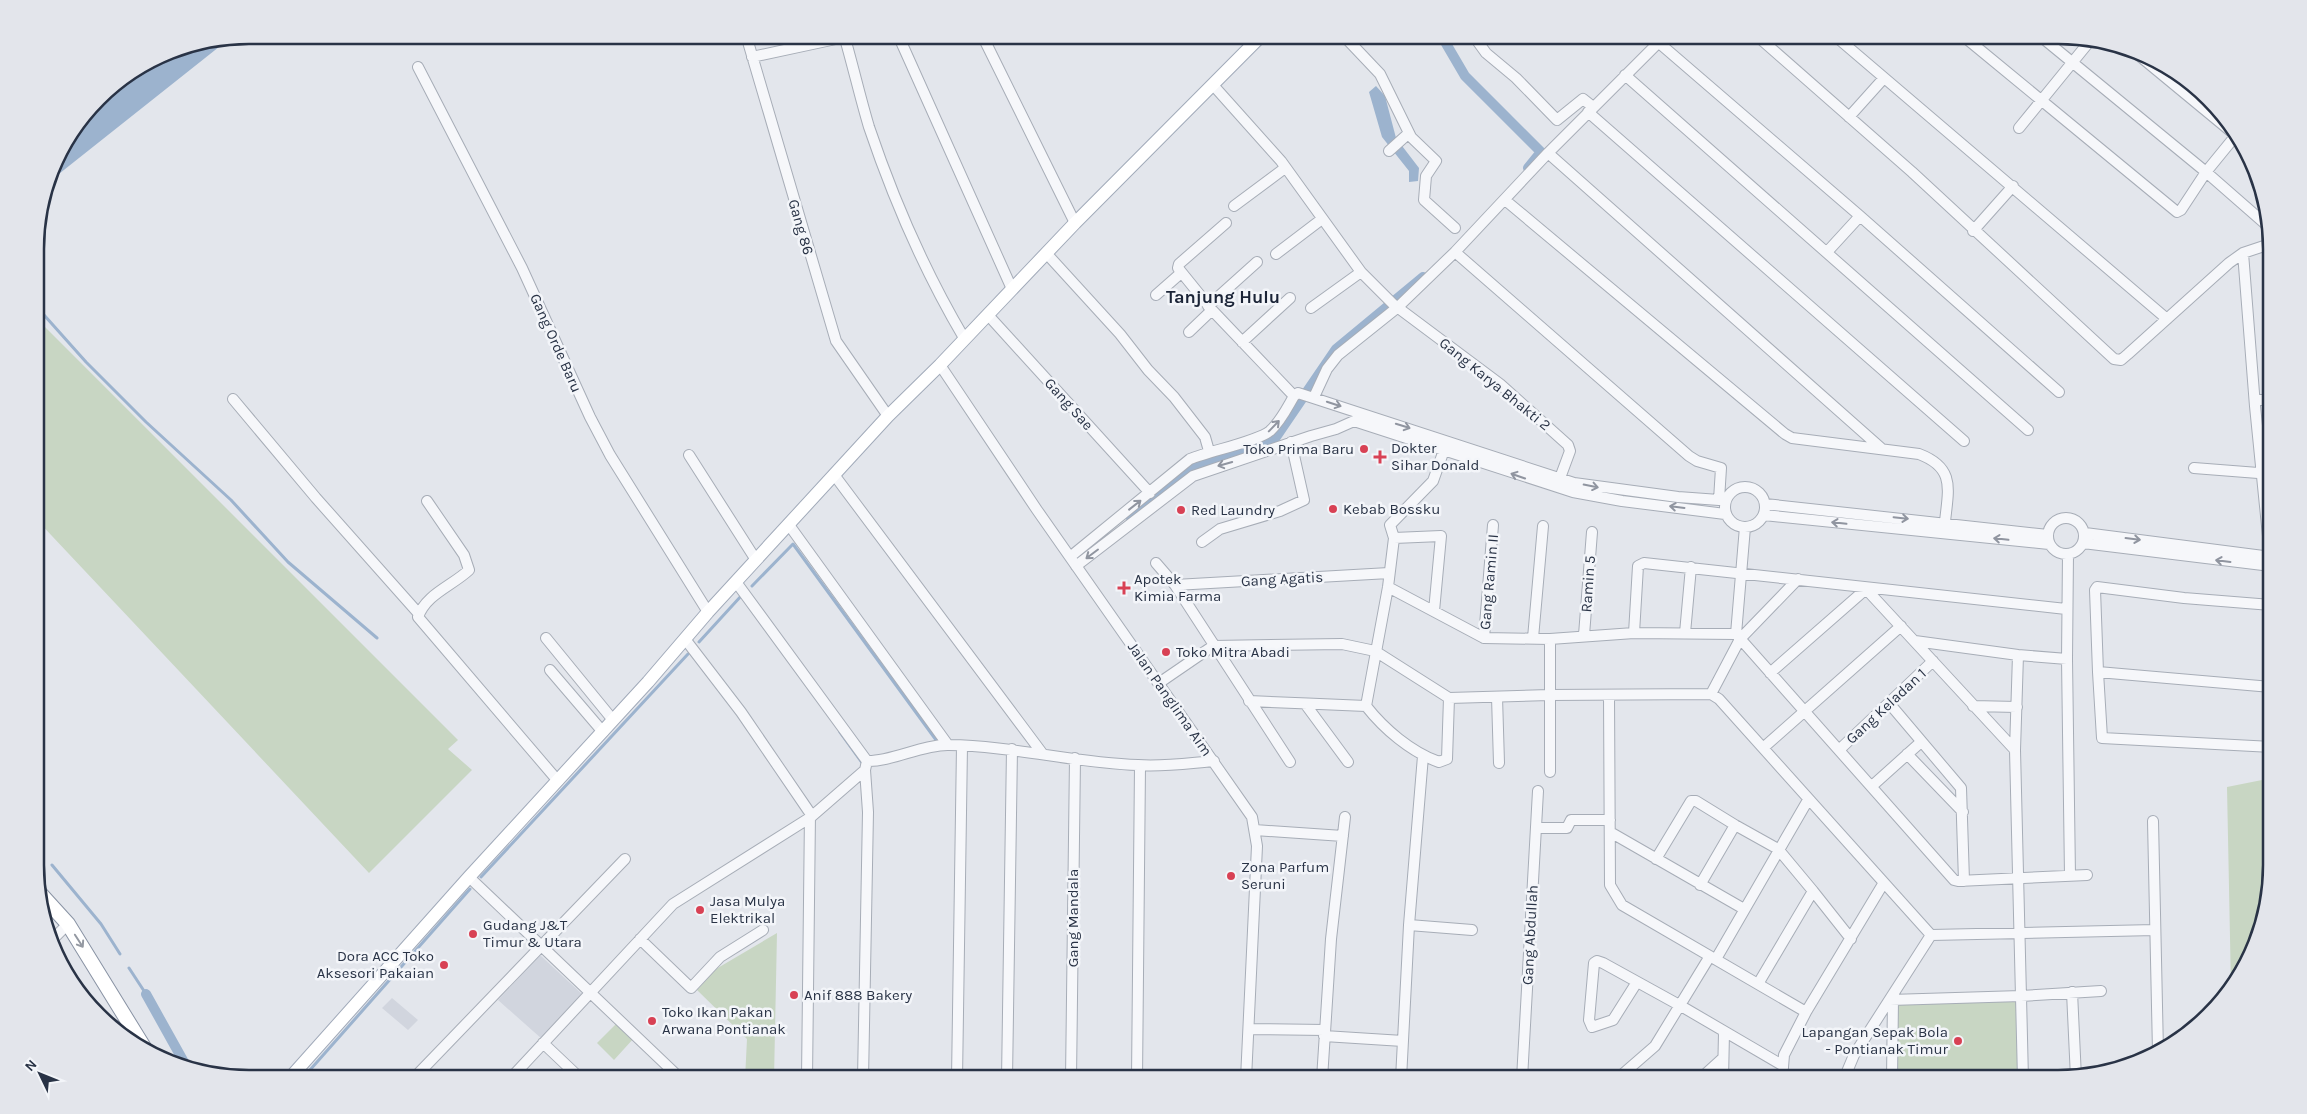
<svg xmlns="http://www.w3.org/2000/svg" width="2307" height="1114" font-family="Karla,sans-serif">
  <rect width="100%" height="100%" fill="#e3e6ec"/>
  <!-- built -->
  <path fill="#d1d5de" d="M 540,955 L 583,995 L 542,1039 L 498,1000 Z
    M 392,998 L 418,1020 L 408,1030 L 382,1008 Z"/>
  <!-- green -->
  <path fill="#c8d6c3" d="M 36,318 L 458,740 L 448,749 L 472,770 L 369,873 L 36,519 Z
    M 2272,778 L 2272,865 L 2250,959 L 2231,988 L 2227,787 Z
    M 777,933 L 774,1079 L 745,1079 L 747,1039 L 697,990 L 716,969 Z
    M 2018,1001 L 2019,1079 L 1897,1079 L 1896,1004 Z
    M 617,1023 L 634,1038 L 614,1060 L 597,1043 Z"/>
  <!-- water -->
  <path fill="#9cb3ce" d="M 229,39 L 50,181 L 57,154 L 108,88 L 167,51 Z
    M 1376,86 L 1385,96 L 1396,138 L 1419,168 L 1418,181 L 1409,182 L 1409,171 L 1382,137 L 1369,92 Z"/>
  <g fill="none" stroke-linecap="round" stroke-linejoin="round">
    <!-- stream -->
    <path stroke="#9cb3ce" stroke-width="3" d="M 36,306 L 86,362 L 146,422 L 231,500 L 288,562 L 377,638
      M 752,586 L 793,544 L 939,744
      M 699,642 L 742,595
      M 840,732 L 863,764
      M 37,846 L 42,852
      M 52,865 L 101,924 L 120,954
      M 481,877 L 688,654
      M 129,968 L 146,994
      M 302,1079 L 470,889"/>
    <!-- canal -->
    <path stroke="#9cb3ce" stroke-width="10" d="M 1441,35 L 1465,76 L 1541,152 L 1528,168
      M 1131,518 L 1192,469 L 1274,440 L 1336,349 L 1423,277
      M 146,994 L 185,1064"/>
    <defs>
      <path id="minor" d="M 746,35 L 836,341 L 888,416
        M 844,35 C 853,66 860,97 869,127 C 894,201 925,272 964,338
        M 898,35 L 1012,289
        M 982,35 L 1075,223
        M 1343,35 L 1380,74 L 1411,137 L 1436,161 L 1426,176 L 1424,200 L 1455,228
        M 1473,35 L 1486,53 L 1516,78 L 1557,120 L 1583,99 L 1593,107
        M 1756,35 L 1912,172 L 2114,359 L 2121,360 L 2128,354 L 2229,263 L 2243,253 L 2270,244
        M 1834,35 L 2167,319
        M 1962,35 L 2177,212 L 2181,210 L 2206,172 L 2237,134
        M 2039,35 L 2206,172 L 2270,228
        M 1658,42 L 1860,216 L 2059,392
        M 2136,53 L 2239,138
        M 752,57 L 845,37
        M 418,67 L 522,268 L 590,417 L 610,455 L 708,612
        M 1625,75 L 2028,430
        M 1213,85 L 1281,161 L 1361,272 L 1393,304 L 1500,384 L 1568,445 L 1570,451 L 1560,478
        M 1588,112 L 1964,441
        M 1849,117 L 1884,78
        M 2019,128 L 2089,42
        M 1389,151 L 1409,133
        M 1548,153 L 1882,449
        M 1505,200 L 1785,434 L 1792,438 L 1919,454 C 1956,468 1948,490 1945,522
        M 1234,206 L 1285,168
        M 1226,223 L 1179,264 L 1178,268 L 1212,310 L 1294,396
        M 1973,231 L 2013,186
        M 1455,252 L 1689,456 L 1697,461 L 1721,468 L 1719,500
        M 1827,252 L 1860,216
        M 1046,253 L 1120,334 L 1148,370 L 1174,397 L 1205,437 L 1209,451
        M 2243,253 L 2255,406 L 2270,556 L 2270,566
        M 1276,254 L 1322,219
        M 1156,295 L 1181,273
        M 1208,306 L 1257,262
        M 1311,308 L 1361,272
        M 988,315 L 1150,493
        M 1189,332 L 1212,310
        M 1242,342 L 1290,298
        M 940,365 L 1037,510 L 1252,817 L 1257,846 L 1246,1079
        M 1314,397 L 1327,369 L 1338,355 L 1398,307 L 1455,252 L 1548,153 L 1666,35
        M 233,399 L 316,498 L 419,614
        M 2255,400 L 2271,400
        M 689,455 L 756,560
        M 2194,468 L 2271,474
        M 835,476 L 1042,753
        M1725 507a20 20 0 1 1 40 0a20 20 0 1 1-40 0Z
        M 427,501 L 464,555 L 469,570 C 452,586 426,594 418,617 L 558,781
        M 1765,504 L 2048,535
        M 1764,515 L 2049,544
        M2048 536a18 18 0 1 1 36 0a18 18 0 1 1-36 0Z
        M 789,525 L 948,745
        M 2085,533 L 2271,557
        M 1394,538 L 1441,536 L 1434,611
        M 1202,542 L 1220,529 L 1280,511 L 1304,500 L 1291,442
        M 2083,543 L 2271,566
        M 1070,557 L 1190,459 C 1210,451 1258,441 1270,431 C 1281,421 1287,408 1294,396 L 1298,393 L 1574,483 L 1678,497 L 1719,500 L 1726,498
        M 1156,563 L 1175,585 L 1290,762
        M 1076,566 L 1193,476 L 1311,436 L 1336,429 L 1354,421 L 1573,492 L 1622,501 L 1725,514
        M 1175,585 L 1389,573
        M 1388,587 L 1484,638 L 1550,639 L 1634,633 L 1736,634 L 1954,880 L 1958,881 L 2087,875
        M 1634,633 L 1638,566 L 1644,563 L 2066,609
        M 1685,633 L 1691,567
        M 1736,634 L 1745,527
        M 1584,635 L 1592,532
        M 546,638 L 613,720
        M 1484,638 L 1493,525
        M 1533,638 L 1543,526
        M 685,639 L 741,712 L 810,813 L 807,1079
        M 1915,641 L 2018,655 L 2067,659 L 2070,876
        M 2018,655 L 2015,750 L 2023,1079
        M 2067,659 L 2068,554
        M 550,670 L 603,732
        M 2098,672 L 2095,590 L 2097,587 L 2184,598 L 2271,605
        M 1770,673 L 1866,589 L 2015,750
        M 1159,683 L 1213,646 L 1342,644 L 1375,651 L 1449,698 L 1549,695 L 1711,694 L 1719,699 L 1931,935 L 2155,930
        M 2271,687 L 2098,672 L 2102,738 L 2272,747
        M 1711,694 L 1740,639 L 1798,579
        M 1609,695 L 1610,885 L 1622,905 L 1806,1012
        M 1497,697 L 1499,763
        M 1249,701 C 1288,703 1327,704 1366,706 C 1384,729 1411,752 1439,762 L 1447,759 L 1449,698
        M 1889,703 L 1961,788 L 1964,881
        M 1306,705 L 1348,762
        M 1366,706 L 1388,587 L 1394,538 L 1390,525 L 1433,481 L 1444,450
        M 1973,706 L 2017,707
        M 1763,748 L 1901,626
        M 1839,750 L 1933,661
        M 1907,754 L 1963,812
        M 867,761 C 891,762 923,744 949,745 C 1013,746 1075,763 1138,765 C 1163,767 1189,763 1214,761
        M 1550,772 L 1550,639
        M 1872,786 L 1921,742
        M 2153,821 L 2158,1052
        M 1536,828 L 1567,828 L 1571,820 L 1610,820
        M 1255,830 L 1343,836
        M 1610,832 L 1744,909
        M 1656,859 L 1691,801 L 1696,801 L 1735,825
        M 469,877 L 681,1079
        M 1700,885 L 1735,825 L 1778,849 L 1813,891
        M 1409,925 L 1472,930
        M 640,939 L 691,988 L 720,957 L 763,930
        M 50,942 L 68,924
        M 1716,959 L 1808,800
        M 1637,982 L 1613,1020 L 1592,1027 L 1589,1020 L 1594,963 L 1597,961 L 1603,963 L 1681,1006 L 1782,1065
        M 1758,984 L 1813,891 L 1851,939
        M 2072,992 L 2076,1078
        M 1890,1000 L 2021,996 L 2101,991
        M 1249,1029 L 1325,1030
        M 1324,1036 L 1403,1041
        M 543,1043 L 581,1079
        M 1844,1076 L 1889,1075 L 1892,1079 L 1893,999
        M 414,1078 L 625,859
        M 510,1079 L 673,904 L 811,817 L 865,770 L 867,761 L 736,582
        M 863,1079 L 868,812 L 865,770
        M 957,1079 L 962,746
        M 1007,1079 L 1012,749
        M 1071,1079 L 1075,758
        M 1137,1079 L 1140,766
        M 1322,1079 L 1331,939 L 1345,817
        M 1401,1079 L 1409,925 L 1423,756
        M 1522,1079 L 1538,791
        M 1617,1079 L 1655,1046 L 1710,956
        M 1700,1079 L 1722,1059
        M 1723,1079 L 1724,1033
        M 1782,1079 L 1784,1055 L 1806,1012 L 1883,884
        M 1844,1079 L 1854,1055 L 1931,935"/>
      <path id="major" d="M 289,1079 L 469,877 L 648,682 L 708,612 L 888,416 L 940,365 L 1075,223 L 1262,35"/>
      <path id="highway" d="M 37,890 L 68,924 L 145,1049"/>
    </defs>
    <!-- minor casing -->
    <use href="#minor" stroke="#a7adb7" stroke-width="12"/>
    <!-- major casing -->
    <use href="#major" stroke="#a1aab9" stroke-width="14"/>
    <!-- highway casing -->
    <use href="#highway" stroke="#8993a4" stroke-width="16"/>
    <!-- minor -->
    <use href="#minor" stroke="#f6f7fa" stroke-width="10"/>
    <!-- major -->
    <use href="#major" stroke="#fff" stroke-width="12"/>
    <!-- highway -->
    <use href="#highway" stroke="#fff" stroke-width="14"/>
  </g>
  <!-- one-way arrows -->
  <defs><path id="oneway-shaft" d="M-6 0H5M1.5-3L5.5 0L1.5 3" fill="none" stroke-width="1.6" stroke-linecap="round" stroke-linejoin="round" transform="scale(1.25)"/></defs>
  <g stroke="#9095a0">
    <use href="#oneway-shaft" transform="translate(1334 404) rotate(18)"/>
    <use href="#oneway-shaft" transform="translate(1274 426) rotate(-46)"/>
    <use href="#oneway-shaft" transform="translate(1403 426) rotate(17)"/>
    <use href="#oneway-shaft" transform="translate(1225 464) rotate(164)"/>
    <use href="#oneway-shaft" transform="translate(1518 476) rotate(-161)"/>
    <use href="#oneway-shaft" transform="translate(1591 486) rotate(11)"/>
    <use href="#oneway-shaft" transform="translate(1135 505) rotate(-38)"/>
    <use href="#oneway-shaft" transform="translate(1677 507) rotate(-173)"/>
    <use href="#oneway-shaft" transform="translate(1901 518) rotate(6)"/>
    <use href="#oneway-shaft" transform="translate(1839 523) rotate(-174)"/>
    <use href="#oneway-shaft" transform="translate(2001 539) rotate(-174)"/>
    <use href="#oneway-shaft" transform="translate(2133 539) rotate(7)"/>
    <use href="#oneway-shaft" transform="translate(1092 554) rotate(143)"/>
    <use href="#oneway-shaft" transform="translate(2223 561) rotate(-173)"/>
  </g>
  <use stroke="#9499a2" href="#oneway-shaft" transform="translate(79 941) rotate(57)"/>
  <!-- markers -->
  <g fill="#d84154" stroke="#f3f5f9" stroke-width="2">
    <circle cx="1364" cy="449" r="5"/>
    <path d="M1377.5 449.5h5v5h5v5h-5v5h-5v-5h-5v-5h5z"/>
    <circle cx="1333" cy="509" r="5"/>
    <circle cx="1181" cy="510" r="5"/>
    <path d="M1121.5 580.5h5v5h5v5h-5v5h-5v-5h-5v-5h5z"/>
    <circle cx="1166" cy="652" r="5"/>
    <circle cx="1231" cy="876" r="5"/>
    <circle cx="700" cy="910" r="5"/>
    <circle cx="473" cy="934" r="5"/>
    <circle cx="444" cy="965" r="5"/>
    <circle cx="794" cy="995" r="5"/>
    <circle cx="652" cy="1021" r="5"/>
    <circle cx="1958" cy="1041" r="5"/>
  </g>
  <g text-anchor="middle" dominant-baseline="central" stroke-width="5" stroke-linejoin="round" paint-order="stroke">
    <!-- street labels -->
    <g font-size="15" fill="#293346" stroke="#f3f5f9">
      <text transform="translate(801 227) rotate(74)">Gang 86</text>
      <text transform="translate(556 343) rotate(66)">Gang Orde Baru</text>
      <text transform="translate(1495 384) rotate(39)">Gang Karya Bhakti 2</text>
      <text transform="translate(1069 404) rotate(48)">Gang Sae</text>
      <text transform="translate(1282 579) rotate(-3)">Gang Agatis</text>
      <text transform="translate(1489 582) rotate(-85)">Gang Ramin II</text>
      <text transform="translate(1588 584) rotate(-86)">Ramin 5</text>
      <text transform="translate(1170 699) rotate(55)">Jalan Panglima Aim</text>
      <text transform="translate(1886 706) rotate(-43)">Gang Keladan 1</text>
      <text transform="translate(1073 918) rotate(-90)">Gang Mandala</text>
      <text transform="translate(1530 935) rotate(-87)">Gang Abdullah</text>
    </g>
    <!-- poi labels -->
    <g font-size="15" fill="#293346" stroke="#f3f5f9" text-anchor="start">
      <text x="1391" y="448">Dokter<tspan x="1391" dy="17">Sihar Donald</tspan></text>
      <text x="1354" y="449" text-anchor="end">Toko Prima Baru</text>
      <text x="1343" y="509">Kebab Bossku</text>
      <text x="1191" y="510">Red Laundry</text>
      <text x="1134" y="579">Apotek<tspan x="1134" dy="17">Kimia Farma</tspan></text>
      <text x="1176" y="652">Toko Mitra Abadi</text>
      <text x="1241" y="867">Zona Parfum<tspan x="1241" dy="17">Seruni</tspan></text>
      <text x="710" y="901">Jasa Mulya<tspan x="710" dy="17">Elektrikal</tspan></text>
      <text x="483" y="925">Gudang J&amp;T<tspan x="483" dy="17">Timur &amp; Utara</tspan></text>
      <text x="434" y="956" text-anchor="end">Dora ACC Toko<tspan x="434" dy="17">Aksesori Pakaian</tspan></text>
      <text x="804" y="995">Anif 888 Bakery</text>
      <text x="662" y="1012">Toko Ikan Pakan<tspan x="662" dy="17">Arwana Pontianak</tspan></text>
      <text x="1948" y="1032" text-anchor="end">Lapangan Sepak Bola<tspan x="1948" dy="17">- Pontianak Timur</tspan></text>
    </g>
    <!-- quarter labels -->
    <g font-size="18" font-weight="bold" fill="#1b2437" stroke="#f3f5f9">
      <text x="1223" y="297">Tanjung Hulu</text>
    </g>
  </g>
  <!-- crop -->
  <path d="M0 0H2307V1114H0ZM249 44H2058A205 205 0 0 1 2263 249V865A205 205 0 0 1 2058 1070H249A205 205 0 0 1 44 865V249A205 205 0 0 1 249 44Z" fill="#e3e5eb" fill-rule="evenodd"/>
  <path fill="none" stroke="#293346" stroke-width="2.5" d="M249 44H2058A205 205 0 0 1 2263 249V865A205 205 0 0 1 2058 1070H249A205 205 0 0 1 44 865V249A205 205 0 0 1 249 44Z"/>
  <!-- north arrow -->
  <g transform="translate(40 1074) rotate(313)" stroke="#f3f5f9" stroke-width="4" paint-order="stroke">
  <path d="M0-4L9 19L0 12L-9 19Z" fill="#293346"/>
  <text y="-8" font-size="14" font-weight="bold" text-anchor="middle" fill="#293346">N</text>
  </g>
</svg>
